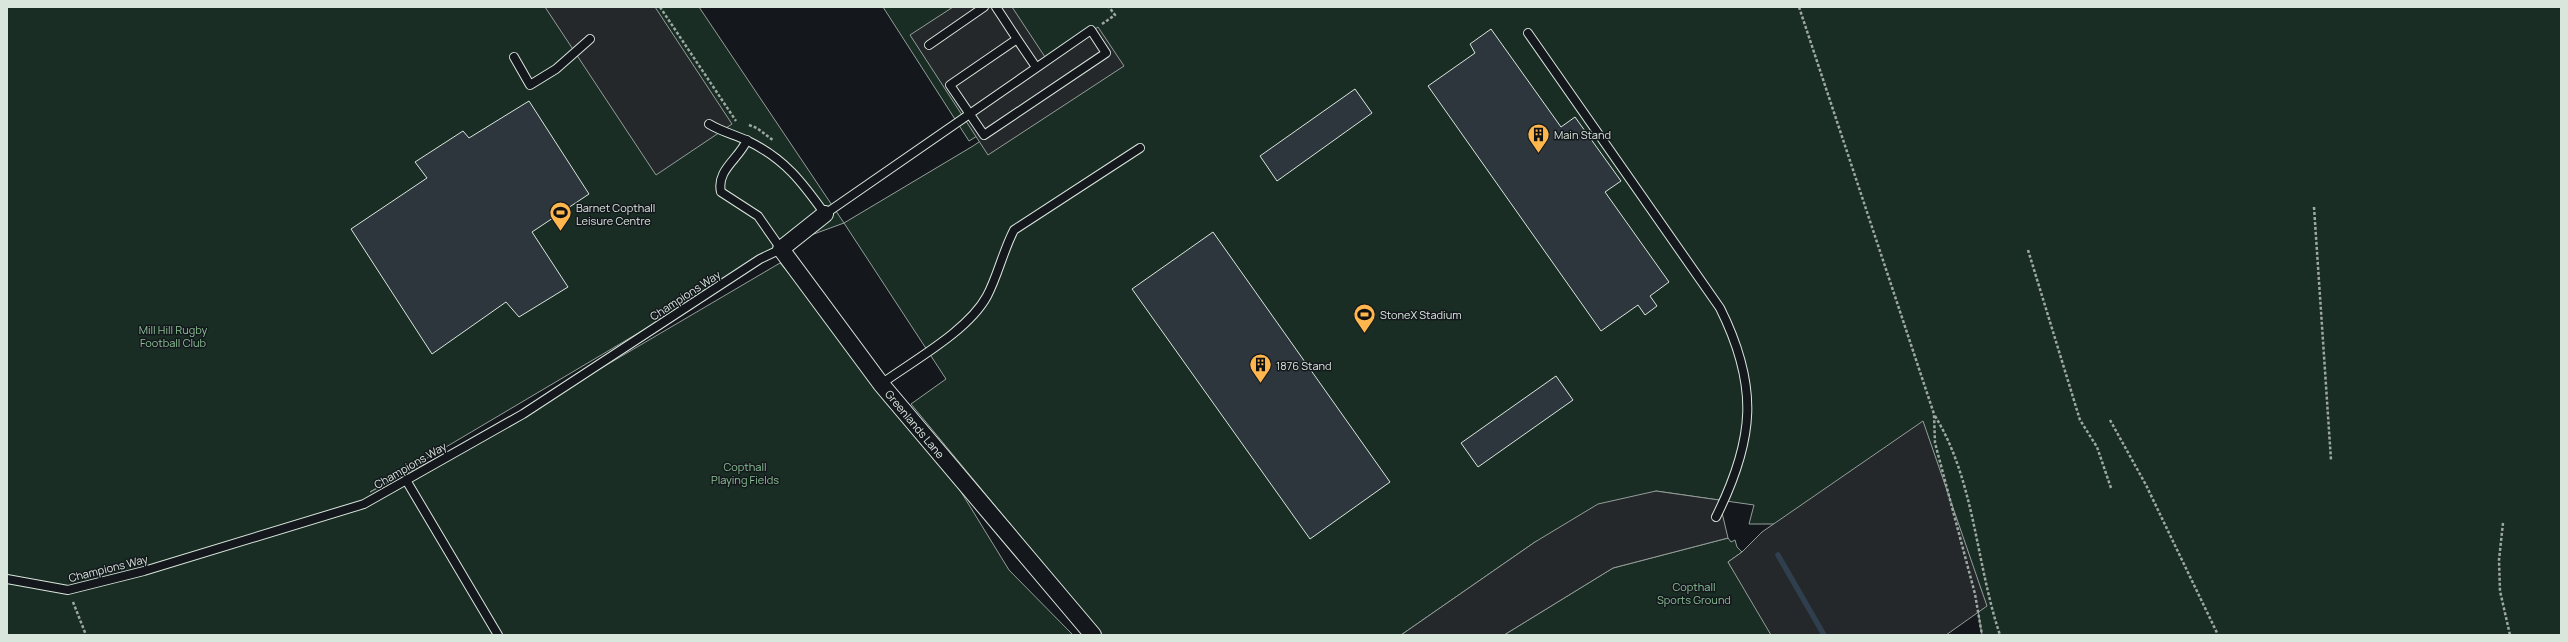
<svg xmlns="http://www.w3.org/2000/svg" width="2568" height="642" font-family="Manrope,sans-serif">
  <rect width="100%" height="100%" fill="#14181c"/>
  <!-- green -->
  <path fill="#1a2d24" stroke="#939e99" d="M 7,7 L 699,7 L 844,223 L 973,146 L 1106,56 L 969,141 L 883,7 L 2561,7 L 2561,635 L 1982,635 L 1975,594 L 1781,524 L 1749,524 L 1754,505 L 1656,491 L 1535,542 L 1401,635 L 1102,635 L 911,404 L 946,379 L 844,223 L 792,242 L 370,492 L 523,414 L 780,263 L 928,438 L 1009,570 L 1073,635 L 7,635 Z
    M 1728,538 L 1731,542 L 1735,540 L 1737,547 L 1742,552 L 1728,562 L 1774,635 L 1504,635 L 1613,568 Z"/>
  <!-- parking -->
  <path fill="#24282b" stroke="#939e99" d="M 545,7 L 655,7 L 732,124 L 656,175 Z
    M 953,7 L 1012,7 L 1047,60 L 1098,27 L 1124,66 L 988,155 L 910,35 Z
    M 1923,421 L 1987,606 L 1946,635 L 1771,635 L 1728,562 L 1742,552 L 1762,532 Z
    M 1656,491 L 1719,500 L 1728,538 L 1613,568 L 1504,635 L 1401,635 L 1535,542 L 1598,504 Z"/>
  <g fill="none" stroke-linecap="round" stroke-linejoin="round">
    <!-- stream -->
    <path stroke="#2f3f4d" stroke-width="5.5" d="M 1778,555 L 1824,635"/>
  </g>
  <!-- building -->
  <path fill="#2c363c" stroke="#d8e6dc" d="M 1491,29 L 1561,127 L 1575,117 L 1621,181 L 1605,192 L 1669,282 L 1650,296 L 1657,306 L 1645,315 L 1638,305 L 1601,331 L 1428,86 L 1475,53 L 1470,44 Z
    M 1355,89 L 1372,113 L 1277,181 L 1260,156 Z
    M 529,101 L 589,194 L 532,232 L 568,287 L 519,317 L 506,302 L 432,354 L 351,229 L 427,178 L 415,162 L 463,131 L 469,138 Z
    M 1213,232 L 1390,482 L 1310,539 L 1132,289 Z
    M 1556,376 L 1573,400 L 1478,467 L 1461,443 Z"/>
  <g fill="none" stroke-linecap="round" stroke-linejoin="round">
    <defs>
      <path id="service" d="M 1528,33 L 1720,308 C 1759,386 1755,439 1716,517
        M 1017,39 L 1036,67
        M 929,45 L 984,7
        M 514,57 L 530,85 L 556,69 L 590,39
        M 709,124 C 722,132 736,135 748,141 C 785,159 802,182 825,214 L 1091,30 L 1106,53 L 984,135 L 950,85 L 1017,39 L 996,7
        M 881,384 C 914,360 968,331 987,296 C 998,275 1003,251 1014,230 L 1140,148
        M 406,480 L 498,635
        M 7,579 L 68,590 L 144,571 L 364,504 L 523,414 L 760,259 L 781,249 L 758,216 L 721,192 C 716,170 739,159 747,140"/>
      <path id="minor" d="M 825,214 L 781,249 L 881,384 L 1093,635"/>
    </defs>
    <!-- service casing -->
    <use href="#service" stroke="#d8e6dc" stroke-width="10"/>
    <!-- minor casing -->
    <use href="#minor" stroke="#d8e6dc" stroke-width="18"/>
    <!-- path -->
    <path stroke="#9da8a2" stroke-width="2.5" stroke-dasharray="3 2" stroke-linecap="butt" d="M 660,7 L 736,121
      M 1799,7 L 1934,414 L 1935,443 L 1975,594 L 1982,635
      M 1102,24 L 1115,15 L 1109,7
      M 749,125 L 757,128 L 774,141
      M 2314,207 L 2331,460
      M 2028,250 L 2080,420 L 2097,447 L 2111,488
      M 1935,416 C 1975,481 1976,564 2000,635
      M 2110,420 L 2146,485 L 2218,635
      M 2503,523 L 2499,560 L 2500,591 L 2510,635
      M 73,602 L 86,635"/>
    <!-- service -->
    <use href="#service" stroke="#14181c" stroke-width="8"/>
    <!-- minor -->
    <use href="#minor" stroke="#14181c" stroke-width="16"/>
  </g>
  <!-- icons -->
  <defs>
    <symbol id="building-pin" viewBox="-11 -11 22 30"><path d="M0 17L-7.5 6A9.5 9.5 0 1 1 7.5 6Z" fill="#ffb74d" stroke="#14181c"/><path d="M-4-6H4V6H1V3H-1V6H-4ZM-2.5-4.3h1.7v1.8h-1.7ZM.8-4.3h1.7v1.8H.8ZM-2.5-1h1.7V.8h-1.7ZM.8-1h1.7V.8H.8Z" fill="#111"/></symbol>
    <symbol id="stadium-pin" viewBox="-11 -11 22 30"><path d="M0 17L-7.5 6A9.5 9.5 0 1 1 7.5 6Z" fill="#ffb74d" stroke="#14181c"/><path d="M0-5a6.5 5 0 1 0 0 10a6.5 5 0 1 0 0-10ZM-3.5-1.8h7v3.6h-7Z" fill="#111"/></symbol>
  </defs>
  <g fill-rule="evenodd">
    <use href="#building-pin" x="1526" y="122" width="25" height="34"/>
    <use href="#stadium-pin" x="548" y="200" width="25" height="34"/>
    <use href="#stadium-pin" x="1352" y="302" width="25" height="34"/>
    <use href="#building-pin" x="1248" y="352" width="25" height="34"/>
  </g>
  <g text-anchor="middle" dominant-baseline="central" stroke-width="3" stroke-linejoin="round" paint-order="stroke">
    <!-- poi labels -->
    <g font-size="11" fill="#d8e6dc" stroke="#14181c" text-anchor="start">
      <text x="1554" y="134">Main Stand</text>
      <text x="576" y="207">Barnet Copthall<tspan x="576" dy="13">Leisure Centre</tspan></text>
      <text x="1380" y="314">StoneX Stadium</text>
      <text x="1276" y="365">1876 Stand</text>
    </g>
    <!-- street labels -->
    <g font-size="11" fill="#d8e6dc" stroke="#14181c">
      <text transform="translate(685 295) rotate(-33)">Champions Way</text>
      <text transform="translate(915 424) rotate(50)">Greenlands Lane</text>
      <text transform="translate(410 465) rotate(-30)">Champions Way</text>
      <text transform="translate(108 568) rotate(-14)">Champions Way</text>
    </g>
    <!-- park labels -->
    <g font-size="11" fill="#8ac095" stroke="#14181c">
      <text x="173" y="329">Mill Hill Rugby<tspan x="173" dy="13">Football Club</tspan></text>
      <text x="745" y="466">Copthall<tspan x="745" dy="13">Playing Fields</tspan></text>
      <text x="1694" y="586">Copthall<tspan x="1694" dy="13">Sports Ground</tspan></text>
    </g>
  </g>
  <!-- border -->
  <rect width="2568" height="642" fill="none" stroke="#d8e6dc" stroke-width="16"/>
</svg>
